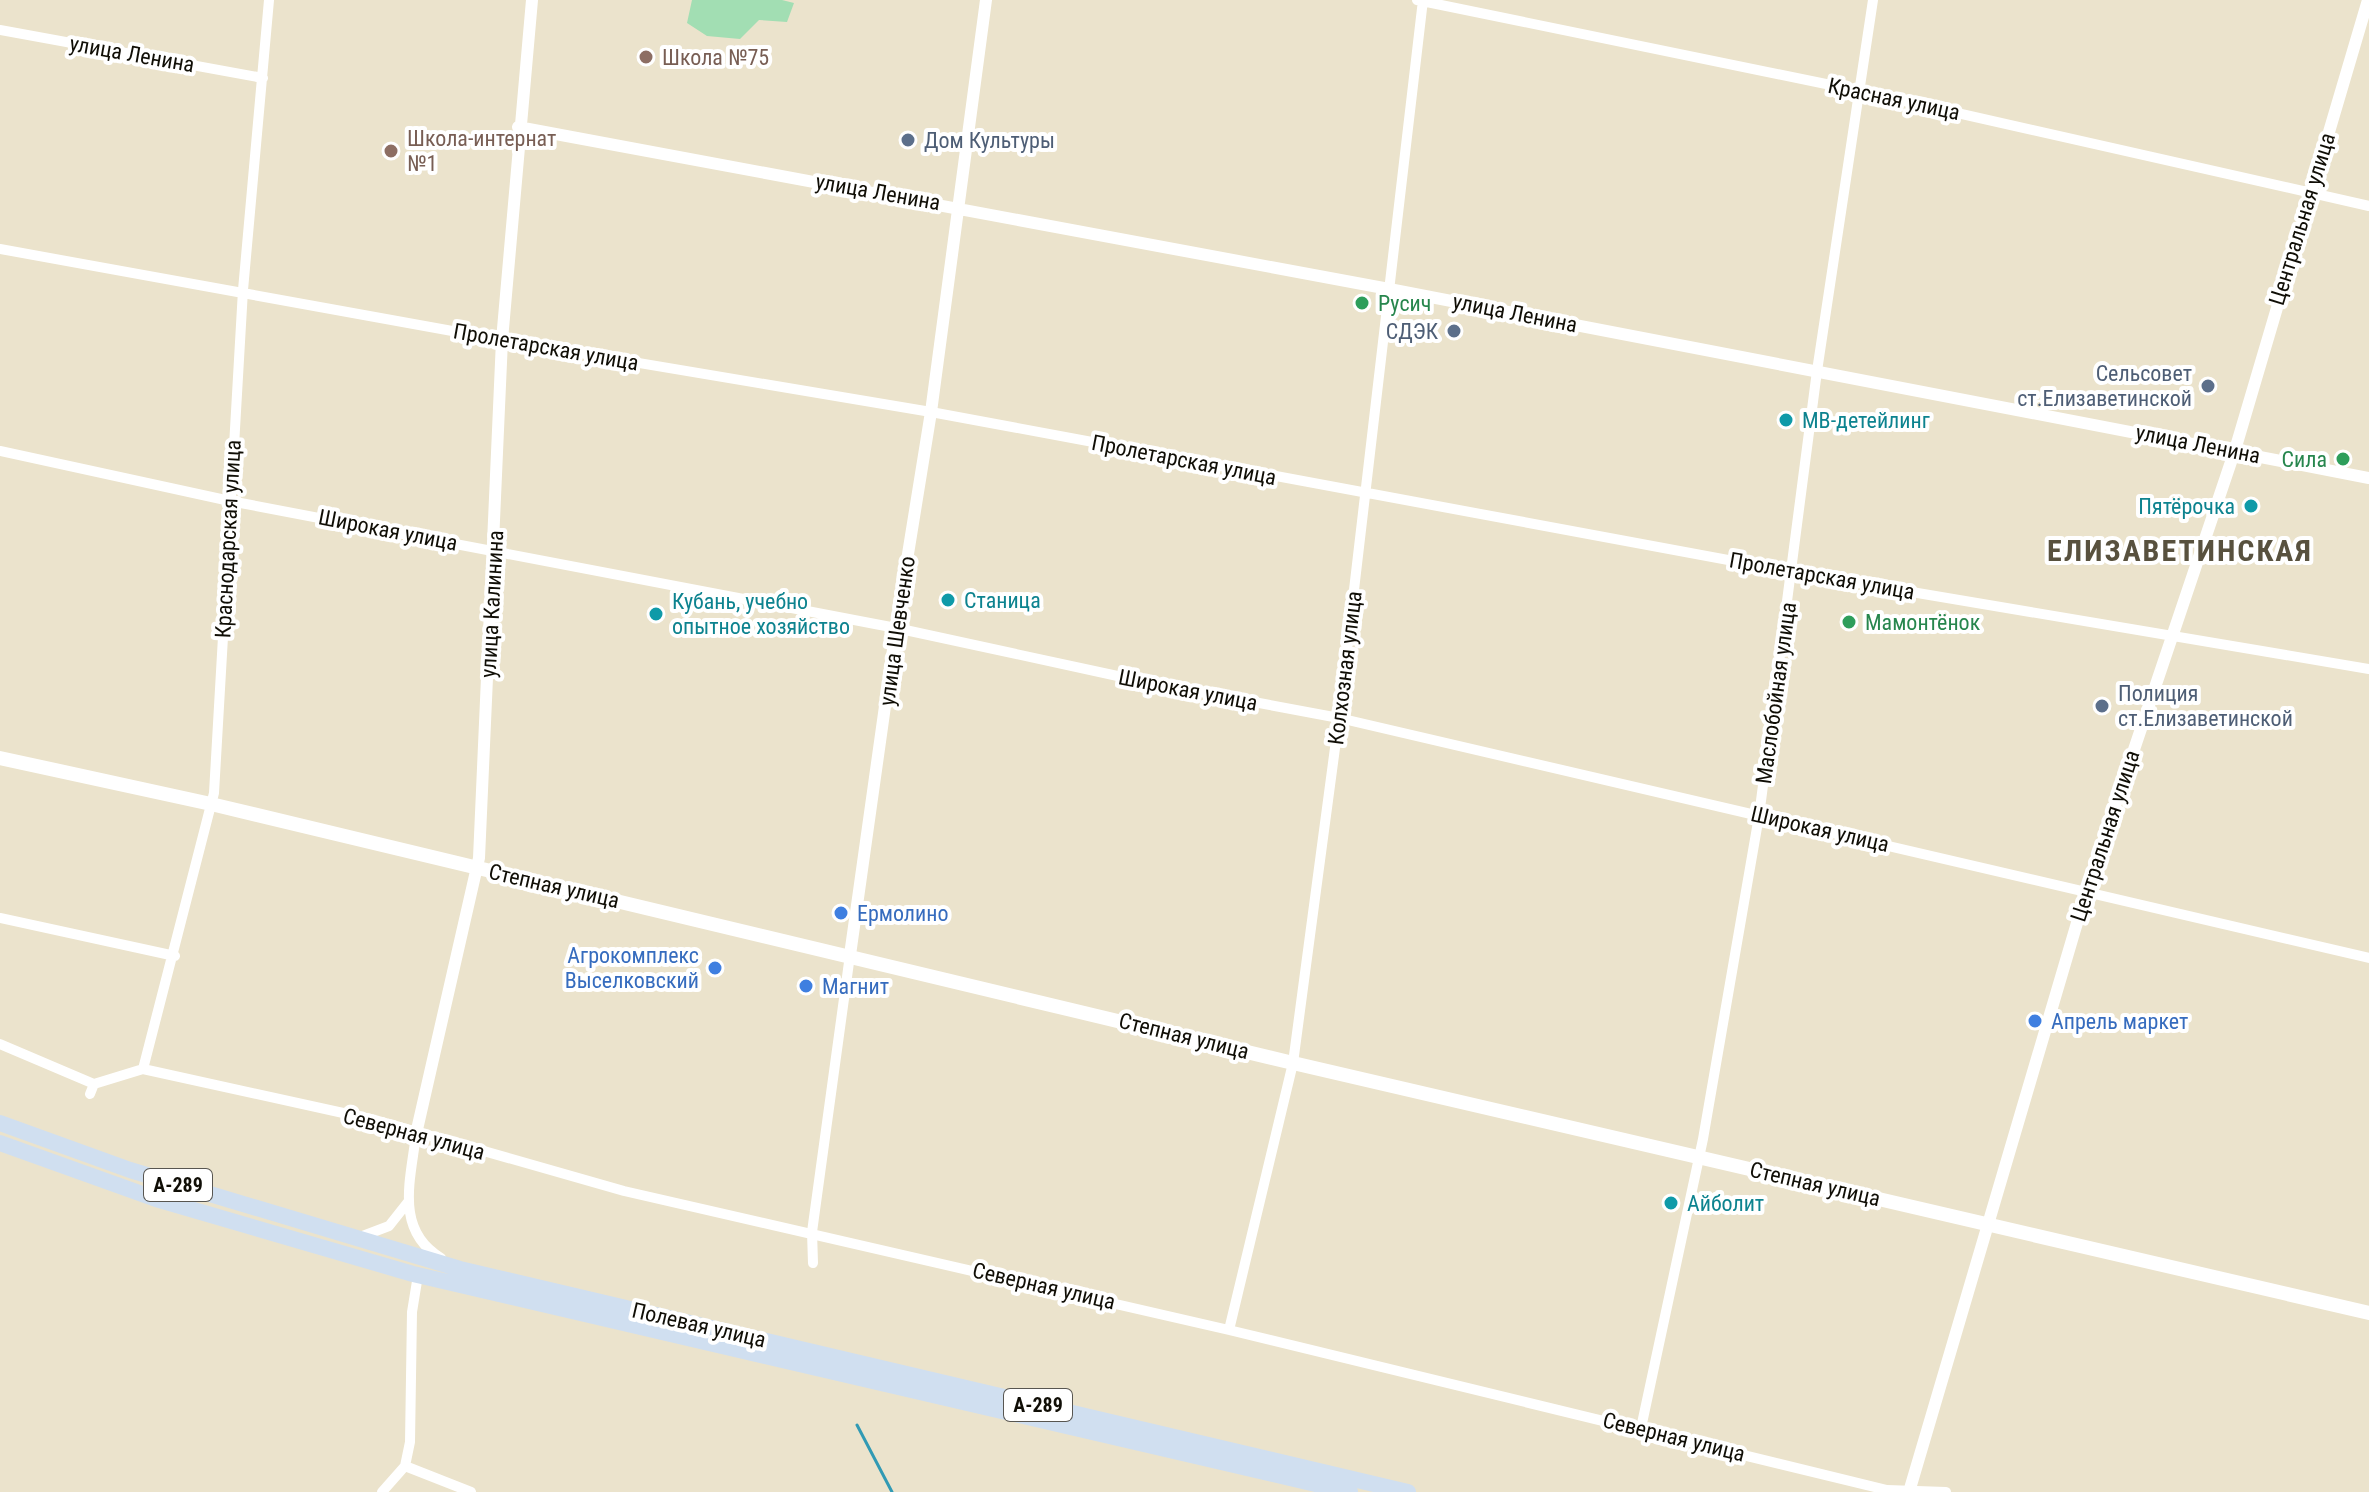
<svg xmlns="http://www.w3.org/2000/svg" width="2369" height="1492" font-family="'Roboto Condensed',sans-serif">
  <rect width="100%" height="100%" fill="#ebe3cc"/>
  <!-- green -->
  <path fill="#a2deb3" d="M 692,0 L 782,0 L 794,3 L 787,22 L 759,20 L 740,39 L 707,36 L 687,23 Z"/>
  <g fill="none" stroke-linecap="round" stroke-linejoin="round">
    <!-- stream -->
    <path stroke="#319ab4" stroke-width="3" d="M 857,1425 L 892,1492"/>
    <!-- minor -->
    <path stroke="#fff" stroke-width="10" d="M 1417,0 L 1860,91 L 2369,206
      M 0,30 L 263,78
      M 0,249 L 502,340 L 931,412 L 1793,572 L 2369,669
      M 0,451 L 230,501 L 896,628 L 1136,680 L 1339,718 L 2369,958
      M 0,918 L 175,956
      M 0,1044 L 94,1084
      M 143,1069 L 375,1120 L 624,1191 L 1229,1330 L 1887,1490 L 1946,1492
      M 143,1069 L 214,793 L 243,290 L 269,0
      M 90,1094 L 94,1084 L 143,1069
      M 416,1134 C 411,1179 394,1230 441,1258
      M 360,1237 L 389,1226 L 408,1202
      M 813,1263 L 812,1232 L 850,955
      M 1229,1330 L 1293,1063 L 1339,718 L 1423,0
      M 1641,1428 L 1703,1139 L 1759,816 L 1817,371 L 1873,0
      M 405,1466 L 471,1492
      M 382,1492 L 405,1466 L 410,1442 L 412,1312 L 418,1275"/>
    <!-- tertiary -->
    <path stroke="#fff" stroke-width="12" d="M 518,127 L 1389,289 L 2369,478
      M 850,955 L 896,628 L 931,412 L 986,0
      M 416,1134 L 479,858 L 502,340 L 532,0
      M 1909,1492 L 2087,889 L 2235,450 L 2368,0"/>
    <!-- secondary -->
    <path stroke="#fff" stroke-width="14" d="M 0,758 L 211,804 L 1293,1063 L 2369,1313"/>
    <!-- trunk -->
    <path stroke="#d0dff0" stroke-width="16" d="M 0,1123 L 130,1170 L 460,1269 L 1408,1492
      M 0,1143 L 156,1199 L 413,1274 L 1350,1492"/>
  </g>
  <!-- markers -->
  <g fill="#8d6e63" stroke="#fff" stroke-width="3">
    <circle cx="646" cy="57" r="8"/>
    <circle cx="391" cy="151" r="8"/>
  </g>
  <g fill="#5c6f8a" stroke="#fff" stroke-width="3">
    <circle cx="908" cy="140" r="8"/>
    <circle cx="1454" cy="331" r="8"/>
    <circle cx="2208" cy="386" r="8"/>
    <circle cx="2102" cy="706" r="8"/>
  </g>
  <g fill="#2e9e5b" stroke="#fff" stroke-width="3">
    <circle cx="1362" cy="303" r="8"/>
    <circle cx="2343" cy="459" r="8"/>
    <circle cx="1849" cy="622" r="8"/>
  </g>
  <g fill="#0f9aa8" stroke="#fff" stroke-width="3">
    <circle cx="1786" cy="420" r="8"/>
    <circle cx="2251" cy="506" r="8"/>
    <circle cx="948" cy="600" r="8"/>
    <circle cx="656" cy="614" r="8"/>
    <circle cx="1671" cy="1203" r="8"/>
  </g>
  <g fill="#3f7fe0" stroke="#fff" stroke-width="3">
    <circle cx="841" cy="913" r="8"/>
    <circle cx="715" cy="968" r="8"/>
    <circle cx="806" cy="986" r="8"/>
    <circle cx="2035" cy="1021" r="8"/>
  </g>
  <g text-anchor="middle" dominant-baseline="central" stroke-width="8" stroke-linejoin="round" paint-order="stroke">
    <!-- shield labels -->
    <g fill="#fff" stroke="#585651" stroke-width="2">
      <rect x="144" y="1169" width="68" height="32" rx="6"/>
      <rect x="1004" y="1389" width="68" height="32" rx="6"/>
    </g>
    <g font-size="20" font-weight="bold" fill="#100e06">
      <text x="178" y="1185">А-289</text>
      <text x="1038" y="1405">А-289</text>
    </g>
    <!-- street labels -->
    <g font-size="22" fill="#100e06" stroke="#fff">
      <text transform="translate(132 54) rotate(10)">улица Ленина</text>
      <text transform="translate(1894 99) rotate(12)">Красная улица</text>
      <text transform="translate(878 192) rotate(10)">улица Ленина</text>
      <text transform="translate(2302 219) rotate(-73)">Центральная улица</text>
      <text transform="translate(1515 313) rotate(11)">улица Ленина</text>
      <text transform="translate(546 347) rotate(10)">Пролетарская улица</text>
      <text transform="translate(2198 444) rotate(11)">улица Ленина</text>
      <text transform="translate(1184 460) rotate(11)">Пролетарская улица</text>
      <text transform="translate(388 530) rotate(11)">Широкая улица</text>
      <text transform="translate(228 539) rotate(-87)">Краснодарская улица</text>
      <text transform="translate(1822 576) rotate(10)">Пролетарская улица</text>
      <text transform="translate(492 604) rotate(-87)">улица Калинина</text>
      <text transform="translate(897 631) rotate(-82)">улица Шевченко</text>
      <text transform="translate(1345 668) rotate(-83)">Колхозная улица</text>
      <text transform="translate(1188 690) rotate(11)">Широкая улица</text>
      <text transform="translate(1776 693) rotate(-82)">Маслобойная улица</text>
      <text transform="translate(1820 829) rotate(13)">Широкая улица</text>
      <text transform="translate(2105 836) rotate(-72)">Центральная улица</text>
      <text transform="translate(554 886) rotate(13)">Степная улица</text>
      <text transform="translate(1184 1036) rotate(14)">Степная улица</text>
      <text transform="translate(414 1134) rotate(15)">Северная улица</text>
      <text transform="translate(1815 1184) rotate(13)">Степная улица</text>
      <text transform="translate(1044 1286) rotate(13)">Северная улица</text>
      <text transform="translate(699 1325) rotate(13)">Полевая улица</text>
      <text transform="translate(1674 1437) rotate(14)">Северная улица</text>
    </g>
    <!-- education labels -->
    <g font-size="22" fill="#785e54" stroke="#fff" text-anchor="start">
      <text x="662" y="57">Школа №75</text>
      <text x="407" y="138">Школа-интернат<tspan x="407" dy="25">№1</tspan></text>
    </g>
    <!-- service labels -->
    <g font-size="22" fill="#4e5e75" stroke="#fff" text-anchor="start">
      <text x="924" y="140">Дом Культуры</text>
      <text x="1438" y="331" text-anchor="end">СДЭК</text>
      <text x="2192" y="373" text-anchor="end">Сельсовет<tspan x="2192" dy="25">ст.Елизаветинской</tspan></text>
      <text x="2118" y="693">Полиция<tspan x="2118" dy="25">ст.Елизаветинской</tspan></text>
    </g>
    <!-- leisure labels -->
    <g font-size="22" fill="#27864d" stroke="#fff" text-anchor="start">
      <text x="1378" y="303">Русич</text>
      <text x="2327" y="459" text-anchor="end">Сила</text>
      <text x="1865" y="622">Мамонтёнок</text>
    </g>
    <!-- culture labels -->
    <g font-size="22" fill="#0d838f" stroke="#fff" text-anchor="start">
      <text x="1802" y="420">MB-детейлинг</text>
      <text x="2235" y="506" text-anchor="end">Пятёрочка</text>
      <text x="964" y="600">Станица</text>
      <text x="672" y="601">Кубань, учебно<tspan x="672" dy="25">опытное хозяйство</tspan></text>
      <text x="1687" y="1203">Айболит</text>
    </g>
    <!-- shop labels -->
    <g font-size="22" fill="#366cbe" stroke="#fff" text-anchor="start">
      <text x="857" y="913">Ермолино</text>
      <text x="699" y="955" text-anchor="end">Агрокомплекс<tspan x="699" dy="25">Выселковский</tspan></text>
      <text x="822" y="986">Магнит</text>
      <text x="2051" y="1021">Апрель маркет</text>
    </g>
    <!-- district labels -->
    <g font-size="30" font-weight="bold" letter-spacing="2" fill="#58513e" stroke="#fff">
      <text x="2180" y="550">ЕЛИЗАВЕТИНСКАЯ</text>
    </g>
  </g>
</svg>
